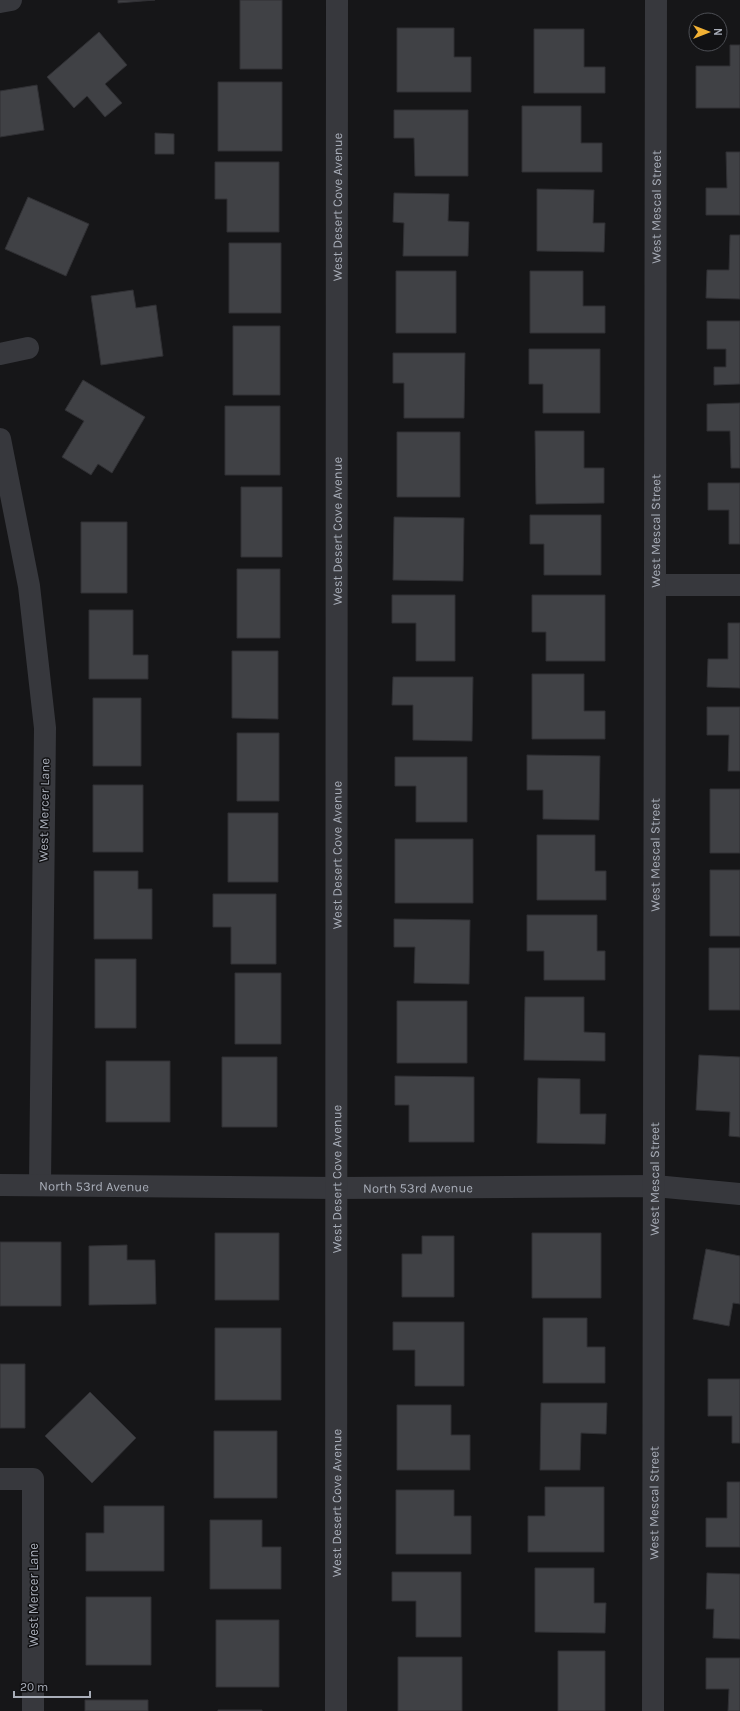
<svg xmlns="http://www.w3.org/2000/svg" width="740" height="1711" font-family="Karla,sans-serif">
  <rect width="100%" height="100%" fill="#161618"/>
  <!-- building -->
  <path fill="#404145" stroke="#303034" d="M 118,0 L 155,0 L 118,3 Z
    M 240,0 L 282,0 L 282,69 L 240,69 Z
    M 397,28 L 454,28 L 454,57 L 471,57 L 471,92 L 397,92 Z
    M 534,29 L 584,29 L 584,67 L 605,67 L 605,93 L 534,93 Z
    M 99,32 L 127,65 L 105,84 L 122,103 L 105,117 L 87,96 L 74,108 L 47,77 Z
    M 730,45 L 740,45 L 740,108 L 696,108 L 696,66 L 730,66 Z
    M 218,82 L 282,82 L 282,151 L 218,151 Z
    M 37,85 L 44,130 L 0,137 L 0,91 Z
    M 522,106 L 581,106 L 581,143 L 602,143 L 602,172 L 522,172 Z
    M 394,110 L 468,110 L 468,176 L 415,176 L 414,138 L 394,138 Z
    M 155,133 L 174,134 L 174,154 L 155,154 Z
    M 726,152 L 740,152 L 740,215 L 706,215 L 706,188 L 727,188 Z
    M 215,162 L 279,162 L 279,232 L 227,232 L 227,199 L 215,199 Z
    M 537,189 L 594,190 L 593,223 L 605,223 L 604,252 L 537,251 Z
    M 394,193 L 449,194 L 448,221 L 469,222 L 468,256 L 403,256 L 404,223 L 393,222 Z
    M 28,197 L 89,224 L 66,276 L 5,249 Z
    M 730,235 L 740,235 L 740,299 L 706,298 L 707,270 L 729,270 Z
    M 229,243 L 281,243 L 281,313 L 229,313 Z
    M 396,271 L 456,271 L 456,333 L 396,333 Z
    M 530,271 L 583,271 L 583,306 L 605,306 L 605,333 L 530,333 Z
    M 133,290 L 136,308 L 156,305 L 163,356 L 101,365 L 91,296 Z
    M 707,321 L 740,321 L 740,384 L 714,385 L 714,367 L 726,367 L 726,349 L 707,349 Z
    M 233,326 L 280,326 L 280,395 L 233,395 Z
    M 529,349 L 600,349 L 600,413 L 543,413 L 543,384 L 529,384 Z
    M 393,353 L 465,353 L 464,418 L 404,418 L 404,383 L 393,383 Z
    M 83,380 L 145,417 L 112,473 L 98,464 L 91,475 L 62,457 L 84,421 L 65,410 Z
    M 740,403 L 740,468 L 731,468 L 730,431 L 707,431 L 707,404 Z
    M 225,406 L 280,406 L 280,475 L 225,475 Z
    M 535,431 L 584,431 L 584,468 L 604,468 L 604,503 L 536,504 Z
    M 397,432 L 460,432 L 460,497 L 397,497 Z
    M 708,483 L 740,483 L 740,544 L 729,544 L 729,510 L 708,510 Z
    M 241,487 L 282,487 L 282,557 L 241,557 Z
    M 530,515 L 601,515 L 601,575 L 544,575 L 544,544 L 530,544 Z
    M 394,517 L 464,518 L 463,581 L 393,580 Z
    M 81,522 L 127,522 L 127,593 L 81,593 Z
    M 237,569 L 280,569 L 280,638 L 237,638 Z
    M 392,595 L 455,595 L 455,661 L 416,661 L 416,623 L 392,623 Z
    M 532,595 L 605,595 L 605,661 L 546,661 L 546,632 L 532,632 Z
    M 89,610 L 133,610 L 133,655 L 148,655 L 148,679 L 89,679 Z
    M 728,623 L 740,623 L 740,688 L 707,687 L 708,659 L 728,659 Z
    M 232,651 L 278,651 L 278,719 L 232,718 Z
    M 532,674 L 584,674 L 584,711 L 605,711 L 605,739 L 532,739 Z
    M 393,677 L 473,677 L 472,741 L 413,740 L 413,705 L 392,705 Z
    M 93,698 L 141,698 L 141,766 L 93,766 Z
    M 707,707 L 740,707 L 740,771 L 728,771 L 729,735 L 707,735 Z
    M 237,733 L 279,733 L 279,801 L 237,801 Z
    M 527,755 L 600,756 L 599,820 L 543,819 L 543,790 L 527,790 Z
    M 395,757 L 467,757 L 467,822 L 416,822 L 416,786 L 395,786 Z
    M 93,785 L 143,785 L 143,852 L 93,852 Z
    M 710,789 L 740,789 L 740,853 L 710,853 Z
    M 228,813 L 278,813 L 278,882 L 228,882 Z
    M 537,835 L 595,835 L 595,871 L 606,871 L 606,900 L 537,900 Z
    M 395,839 L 473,839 L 473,903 L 395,903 Z
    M 710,870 L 740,870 L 740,936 L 710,936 Z
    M 94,871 L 138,871 L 138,889 L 152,889 L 152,939 L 94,939 Z
    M 213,894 L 276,894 L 276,964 L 231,964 L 231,927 L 213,927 Z
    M 527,915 L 597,915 L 597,951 L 605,951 L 605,980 L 544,980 L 544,951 L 527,951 Z
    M 394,919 L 470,920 L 469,984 L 414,983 L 415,947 L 394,947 Z
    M 709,948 L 740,948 L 740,1010 L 709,1010 Z
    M 95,959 L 136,959 L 136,1028 L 95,1028 Z
    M 235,973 L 281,973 L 281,1044 L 235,1044 Z
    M 525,997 L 584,997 L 584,1032 L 605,1033 L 605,1061 L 524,1060 Z
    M 397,1001 L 467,1001 L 467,1063 L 397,1063 Z
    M 699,1055 L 740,1057 L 740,1137 L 729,1136 L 730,1112 L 696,1110 Z
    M 222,1057 L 277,1057 L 277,1127 L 222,1127 Z
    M 106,1061 L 170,1061 L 170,1122 L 106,1122 Z
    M 395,1076 L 474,1077 L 474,1142 L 409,1142 L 409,1105 L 395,1105 Z
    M 538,1078 L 580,1079 L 580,1114 L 606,1114 L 605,1144 L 537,1143 Z
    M 215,1233 L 279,1233 L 279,1300 L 215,1300 Z
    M 532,1233 L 601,1233 L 601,1298 L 532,1298 Z
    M 422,1236 L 454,1236 L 454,1297 L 402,1297 L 402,1254 L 422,1254 Z
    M 0,1242 L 61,1242 L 61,1306 L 0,1306 Z
    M 127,1245 L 127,1260 L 155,1260 L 156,1304 L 89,1305 L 89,1246 Z
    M 706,1249 L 740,1256 L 740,1304 L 733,1303 L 729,1326 L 693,1319 Z
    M 543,1318 L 587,1318 L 587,1347 L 605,1347 L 605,1383 L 543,1383 Z
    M 393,1322 L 464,1322 L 464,1386 L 415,1386 L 415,1350 L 393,1350 Z
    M 215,1328 L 281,1328 L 281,1400 L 215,1400 Z
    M 0,1364 L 25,1364 L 25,1428 L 0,1428 Z
    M 708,1379 L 740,1379 L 740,1443 L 732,1443 L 732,1416 L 708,1416 Z
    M 90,1392 L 136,1438 L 92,1483 L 45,1436 Z
    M 541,1403 L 607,1403 L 606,1434 L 581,1433 L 580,1470 L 540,1470 Z
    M 397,1405 L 451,1405 L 451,1435 L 470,1435 L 470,1470 L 397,1470 Z
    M 214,1431 L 277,1431 L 277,1498 L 214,1498 Z
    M 727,1482 L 740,1482 L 740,1547 L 706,1547 L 706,1518 L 727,1518 Z
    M 545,1487 L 604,1487 L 604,1552 L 528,1552 L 528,1516 L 545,1516 Z
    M 396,1490 L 454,1490 L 454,1516 L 471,1516 L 471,1554 L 396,1554 Z
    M 104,1506 L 164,1506 L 164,1571 L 86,1571 L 86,1533 L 104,1533 Z
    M 210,1520 L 262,1520 L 262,1547 L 281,1547 L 281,1589 L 210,1589 Z
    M 535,1568 L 594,1568 L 594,1603 L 606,1603 L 605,1633 L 535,1632 Z
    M 392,1572 L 461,1572 L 461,1637 L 416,1637 L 416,1601 L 392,1601 Z
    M 707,1573 L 740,1574 L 740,1639 L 713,1638 L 714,1609 L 706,1609 Z
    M 86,1597 L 151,1597 L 151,1665 L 86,1665 Z
    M 216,1620 L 279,1620 L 279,1687 L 216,1687 Z
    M 558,1651 L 605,1651 L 605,1711 L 558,1711 Z
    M 398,1657 L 462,1657 L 462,1711 L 398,1711 Z
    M 706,1658 L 740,1658 L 740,1711 L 728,1711 L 729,1689 L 706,1689 Z
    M 85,1700 L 148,1700 L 148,1711 L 85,1711 Z
    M 218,1710 L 262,1710 L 262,1711 L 218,1711 Z"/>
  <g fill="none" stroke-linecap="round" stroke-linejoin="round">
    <!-- minor -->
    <g stroke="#37383d" stroke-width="22">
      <path d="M 0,2 L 11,0"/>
      <path d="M 0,354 L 28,348"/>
      <path d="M 0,439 L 29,586 L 45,728 L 40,1185"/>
      <path d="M 656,585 L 740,585"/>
      <path id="s1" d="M 0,1185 L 337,1188 L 655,1186 L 740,1194"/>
      <path d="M 0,1479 L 33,1479 L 33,1711"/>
      <path id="s2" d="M 336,1711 L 337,0"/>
      <path id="s3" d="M 653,1711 L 656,0"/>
    </g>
  </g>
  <g text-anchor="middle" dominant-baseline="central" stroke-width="3" stroke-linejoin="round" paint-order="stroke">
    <!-- street labels -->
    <g font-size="13" fill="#a8adb8" stroke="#111113">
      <text stroke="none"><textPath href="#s2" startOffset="1504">West Desert Cove Avenue</textPath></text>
      <text stroke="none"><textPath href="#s3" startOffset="1504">West Mescal Street</textPath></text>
      <text stroke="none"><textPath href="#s2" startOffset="1180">West Desert Cove Avenue</textPath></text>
      <text stroke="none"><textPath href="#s3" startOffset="1180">West Mescal Street</textPath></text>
      <text transform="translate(44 810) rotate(-89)">West Mercer Lane</text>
      <text stroke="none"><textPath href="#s2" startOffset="856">West Desert Cove Avenue</textPath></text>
      <text stroke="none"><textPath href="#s3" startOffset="856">West Mescal Street</textPath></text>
      <text stroke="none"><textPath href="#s2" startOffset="532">West Desert Cove Avenue</textPath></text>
      <text stroke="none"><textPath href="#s3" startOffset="532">West Mescal Street</textPath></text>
      <text stroke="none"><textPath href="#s1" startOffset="94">North 53rd Avenue</textPath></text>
      <text stroke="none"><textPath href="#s1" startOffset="418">North 53rd Avenue</textPath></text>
      <text stroke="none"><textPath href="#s2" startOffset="208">West Desert Cove Avenue</textPath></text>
      <text stroke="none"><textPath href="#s3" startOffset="208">West Mescal Street</textPath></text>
      <text transform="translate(33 1595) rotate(-90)">West Mercer Lane</text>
    </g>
  </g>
  <!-- north arrow -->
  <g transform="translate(708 32) rotate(90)"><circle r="19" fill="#111113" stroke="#4d4f55"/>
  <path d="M0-3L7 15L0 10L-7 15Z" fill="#f2b134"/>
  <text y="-6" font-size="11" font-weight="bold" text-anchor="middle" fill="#a8adb8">N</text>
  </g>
  <!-- scale -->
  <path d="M14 1691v6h76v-6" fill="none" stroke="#a8adb8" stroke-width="2"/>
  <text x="20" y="1691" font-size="12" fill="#a8adb8" stroke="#111113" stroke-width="3" paint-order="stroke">20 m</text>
</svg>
